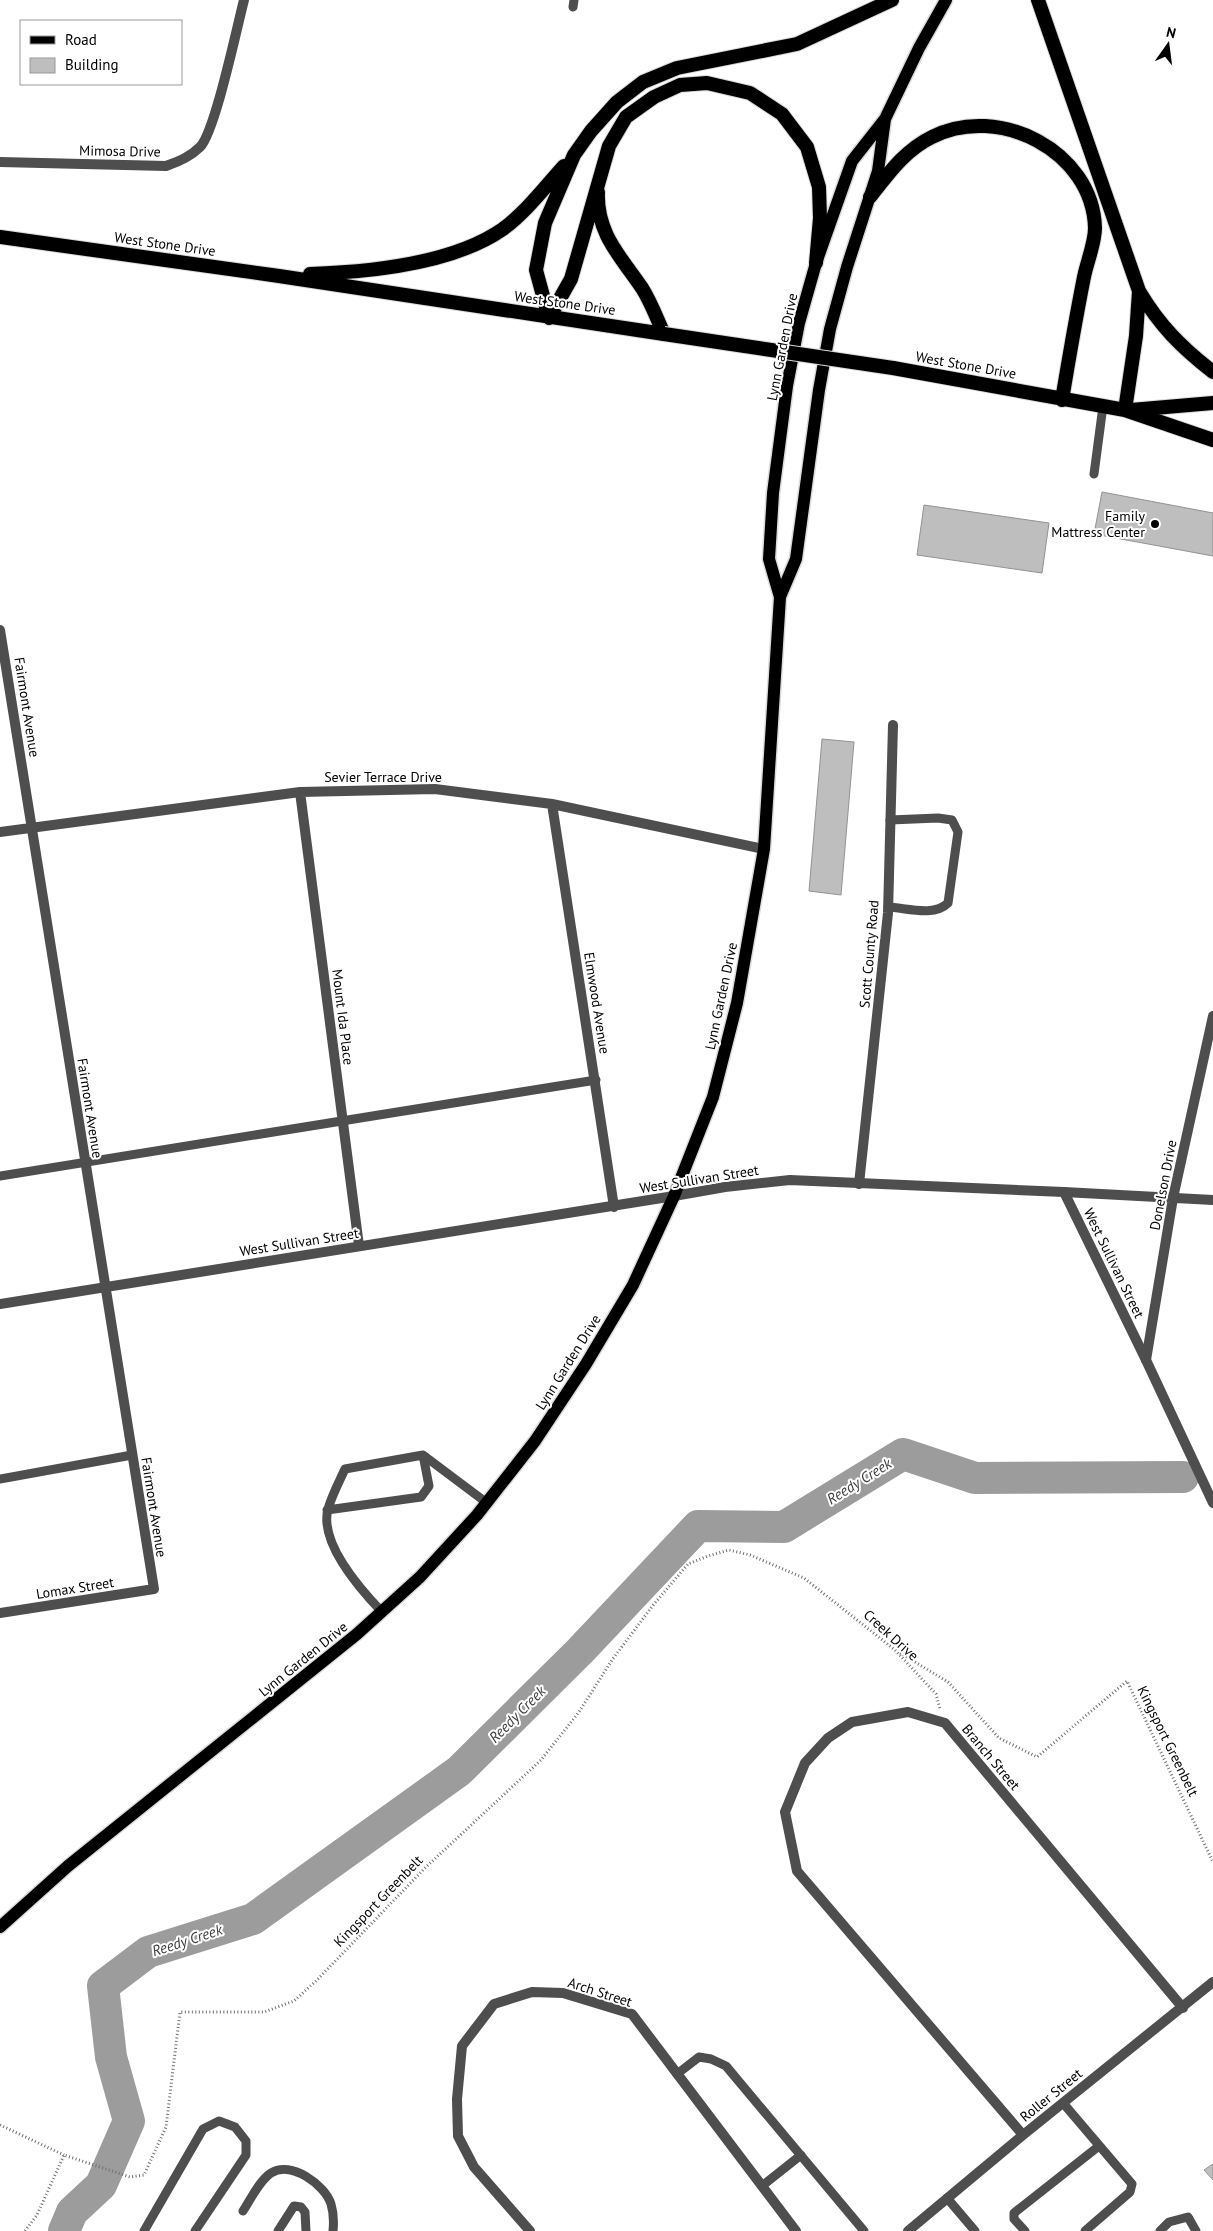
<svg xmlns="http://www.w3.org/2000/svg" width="1213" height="2231" font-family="'PT Sans',sans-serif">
  <rect width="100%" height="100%" fill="#fff"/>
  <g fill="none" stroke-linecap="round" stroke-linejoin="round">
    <!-- river -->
    <path stroke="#9c9c9c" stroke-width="32" d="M 64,2231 L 72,2212 L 101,2185 L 129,2121 L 111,2057 L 103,1986 L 148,1952 L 253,1919 L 459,1771 L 580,1651 L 698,1526 L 784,1527 L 903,1454 L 975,1478 L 1183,1477"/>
  </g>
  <!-- building -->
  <path fill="#bebebe" stroke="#929292" d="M 1102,492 L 1213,513 L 1213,556 L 1094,534 Z
    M 924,505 L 1049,523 L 1042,573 L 917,555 Z
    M 822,739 L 854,742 L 841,895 L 809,891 Z
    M 1213,2164 L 1213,2180 L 1204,2170 Z"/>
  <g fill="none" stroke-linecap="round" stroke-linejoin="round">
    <defs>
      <path id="primary" d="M 780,597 L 769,559 L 773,493 L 787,386 L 799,323 L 816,263 L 852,161 L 885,119 L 919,48 L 946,0
        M 0,1927 L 68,1866 L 357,1634 L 420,1577 L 477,1515 L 535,1441 L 586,1364 L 633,1285 L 674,1196 L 713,1097 L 737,1003 L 764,849 L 780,597 L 796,559 L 819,390 L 830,329 L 847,267 L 878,171 L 885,119"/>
      <path id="trunk" d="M 1038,0 L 1139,291 C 1160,326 1181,347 1213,372
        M 598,192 C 596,233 621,257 642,288 C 651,302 657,319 664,334
        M 870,197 C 888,174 905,150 932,137 C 998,103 1093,151 1095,228 C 1095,243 1087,262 1084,277 C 1076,317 1069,358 1062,400
        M 0,237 L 279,276 L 664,334
        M 310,274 C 369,272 453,264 503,229 C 526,212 545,187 564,166
        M 549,318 L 571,279 L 609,146 L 626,117 L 654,97 L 680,85 L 707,83 L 750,93 L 782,114 L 807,147 L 819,187 L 820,218 L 816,263
        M 549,318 L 536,270 L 545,223 L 574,155 L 591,131 L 617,102 L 643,82 L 677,68 L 797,44 L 892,0
        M 893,368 L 1125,410 L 1213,440
        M 1125,410 L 1136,336 L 1139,291
        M 1131,410 L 1213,403"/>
    </defs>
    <!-- primary casing -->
    <use href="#primary" stroke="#dbdbdb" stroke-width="15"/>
    <!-- trunk casing -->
    <use href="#trunk" stroke="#dbdbdb" stroke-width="16"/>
    <!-- path -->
    <path stroke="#707070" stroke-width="3" stroke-dasharray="1 2.5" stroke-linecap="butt" d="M 900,1653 L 948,1682 L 999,1738 L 1037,1757 L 1127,1681 L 1213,1862
      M 0,2125 L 64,2155
      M 25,2231 L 37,2215 L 64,2155 L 130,2177 L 144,2175 L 166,2127 L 180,2012 L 264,2012 L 294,2001 L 318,1979 L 426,1867 L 541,1760 L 579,1712 L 612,1660 L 654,1604 L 688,1564 L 708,1556 L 729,1550 L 750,1555 L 804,1578 L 895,1650 L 936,1694 L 940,1709"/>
    <!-- service -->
    <path stroke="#4e4e4e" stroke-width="9" d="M 573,7 L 574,0
      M 1094,474 L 1103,406
      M 888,907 C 907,908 934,917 948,903 L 958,832 L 952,820 L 938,818 L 890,820
      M 0,1176 L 596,1080
      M 0,1479 L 132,1455
      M 327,1510 L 421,1497 L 429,1486 L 423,1455
      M 382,1612 C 360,1589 319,1543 328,1509 C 332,1495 339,1482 345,1469 L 423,1455 L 487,1503
      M 677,2074 L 699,2057 L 711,2059 L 726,2066 L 864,2231
      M 1063,2103 L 1132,2184 L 1130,2192 L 1085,2231
      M 762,2186 L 801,2155
      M 947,2198 L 975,2231
      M 243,2211 C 251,2199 259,2181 271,2173 C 291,2160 325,2185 331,2204 C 334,2214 334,2221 333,2231
      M 144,2231 L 203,2129 L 219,2121 L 235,2127 L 246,2141 L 246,2155 L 195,2231
      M 278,2231 L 294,2206 L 301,2207 L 305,2212 L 306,2231
      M 1025,2231 L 1014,2219 L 1014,2213 L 1099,2146
      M 1160,2231 L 1169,2222 L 1188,2217 L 1196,2231"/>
    <!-- minor -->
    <path stroke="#4e4e4e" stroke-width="10" d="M 0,162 L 166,166 C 179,161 190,157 200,147 C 215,132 237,27 244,0
      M 0,630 L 154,1589 L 0,1613
      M 300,792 L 359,1246
      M 552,804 L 614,1207
      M 0,832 L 300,792 L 435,789 L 552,804 L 764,849
      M 859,1184 L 888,913 L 893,725
      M 1064,1192 L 1213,1200
      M 0,1304 L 674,1196
      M 1146,1360 L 1173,1198 L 1213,1016
      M 1023,2135 L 797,1871 L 785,1812 L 805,1763 L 828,1738 L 852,1722 L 908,1712 L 945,1723 L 1183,2008
      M 530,2231 L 474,2167 L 458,2136 L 457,2099 L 462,2046 L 494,2004 L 532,1992 L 563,1993 L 632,2014 L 796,2231
      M 908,2231 L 1023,2135 L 1213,1982"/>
    <!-- tertiary -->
    <path stroke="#4e4e4e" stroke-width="10" d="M 674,1196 L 725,1187 L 790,1180 L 1064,1192 L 1146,1360 L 1213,1503"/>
    <!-- primary -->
    <use href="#primary" stroke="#000" stroke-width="12"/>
    <!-- trunk -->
    <use href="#trunk" stroke="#000" stroke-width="14"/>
    <defs>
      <path id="trunk-bridge" d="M 664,334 L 893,368"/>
    </defs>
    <!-- trunk-bridge casing -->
    <use href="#trunk-bridge" stroke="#dbdbdb" stroke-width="16" stroke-linecap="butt"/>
    <!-- trunk-bridge -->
    <use href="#trunk-bridge" stroke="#000" stroke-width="14"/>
  </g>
  <!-- markers -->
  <circle fill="#000" stroke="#fff" stroke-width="2" cx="1155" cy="524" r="5"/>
  <g text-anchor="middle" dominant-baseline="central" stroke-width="4" stroke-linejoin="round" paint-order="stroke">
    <!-- street labels -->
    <g font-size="14" fill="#000" stroke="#fff">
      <text transform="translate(120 151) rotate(1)">Mimosa Drive</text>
      <text transform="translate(165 244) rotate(8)">West Stone Drive</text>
      <text transform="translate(565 303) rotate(8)">West Stone Drive</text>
      <text transform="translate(782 347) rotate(-79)">Lynn Garden Drive</text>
      <text transform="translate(966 365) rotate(10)">West Stone Drive</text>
      <text transform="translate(27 707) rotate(81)">Fairmont Avenue</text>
      <text x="383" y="777">Sevier Terrace Drive</text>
      <text transform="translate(869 954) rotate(-85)">Scott County Road</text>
      <text transform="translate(721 996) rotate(-78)">Lynn Garden Drive</text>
      <text transform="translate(597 1003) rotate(81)">Elmwood Avenue</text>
      <text transform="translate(343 1017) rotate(83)">Mount Ida Place</text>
      <text transform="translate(90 1108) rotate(81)">Fairmont Avenue</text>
      <text transform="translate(699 1179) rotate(-9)">West Sullivan Street</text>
      <text transform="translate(1163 1185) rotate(-79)">Donelson Drive</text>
      <text transform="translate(299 1242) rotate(-9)">West Sullivan Street</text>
      <text transform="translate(1114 1263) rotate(64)">West Sullivan Street</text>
      <text transform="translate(568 1362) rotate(-58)">Lynn Garden Drive</text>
      <text transform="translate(154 1507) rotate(81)">Fairmont Avenue</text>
      <text transform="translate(75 1588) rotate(-9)">Lomax Street</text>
      <text transform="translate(891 1635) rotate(42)">Creek Drive</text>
      <text transform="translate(303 1659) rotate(-39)">Lynn Garden Drive</text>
      <text transform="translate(1168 1741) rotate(64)">Kingsport Greenbelt</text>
      <text transform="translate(991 1757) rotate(50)">Branch Street</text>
      <text transform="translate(378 1901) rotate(-46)">Kingsport Greenbelt</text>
      <text transform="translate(600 1992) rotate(18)">Arch Street</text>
      <text transform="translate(1051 2095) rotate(-39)">Roller Street</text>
    </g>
    <!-- poi labels -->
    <g font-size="14" fill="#000" stroke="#fff" text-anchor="end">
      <text x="1145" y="516">Family<tspan x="1145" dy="16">Mattress Center</tspan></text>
    </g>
    <!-- water labels -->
    <g font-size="15" font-style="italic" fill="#3d3d3d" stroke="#fff">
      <text transform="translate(859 1481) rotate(-32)">Reedy Creek</text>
      <text transform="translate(517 1714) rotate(-45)">Reedy Creek</text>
      <text transform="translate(187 1940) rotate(-18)">Reedy Creek</text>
    </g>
  </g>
  <!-- legend -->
  <rect x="20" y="20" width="162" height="65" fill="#ffffff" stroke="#999999"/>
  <rect x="30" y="36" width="25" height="8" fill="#000000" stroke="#999999"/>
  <text x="65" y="45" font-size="15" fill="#000000">Road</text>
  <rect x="30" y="58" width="25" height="15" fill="#bebebe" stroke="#999999"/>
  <text x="65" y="70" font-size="15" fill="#000000">Building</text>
  <!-- north arrow -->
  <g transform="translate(1168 45) rotate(14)" stroke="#ffffff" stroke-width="4" paint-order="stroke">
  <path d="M0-4L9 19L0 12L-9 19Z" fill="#000000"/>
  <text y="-8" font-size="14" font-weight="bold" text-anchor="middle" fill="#000000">N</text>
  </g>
</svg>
